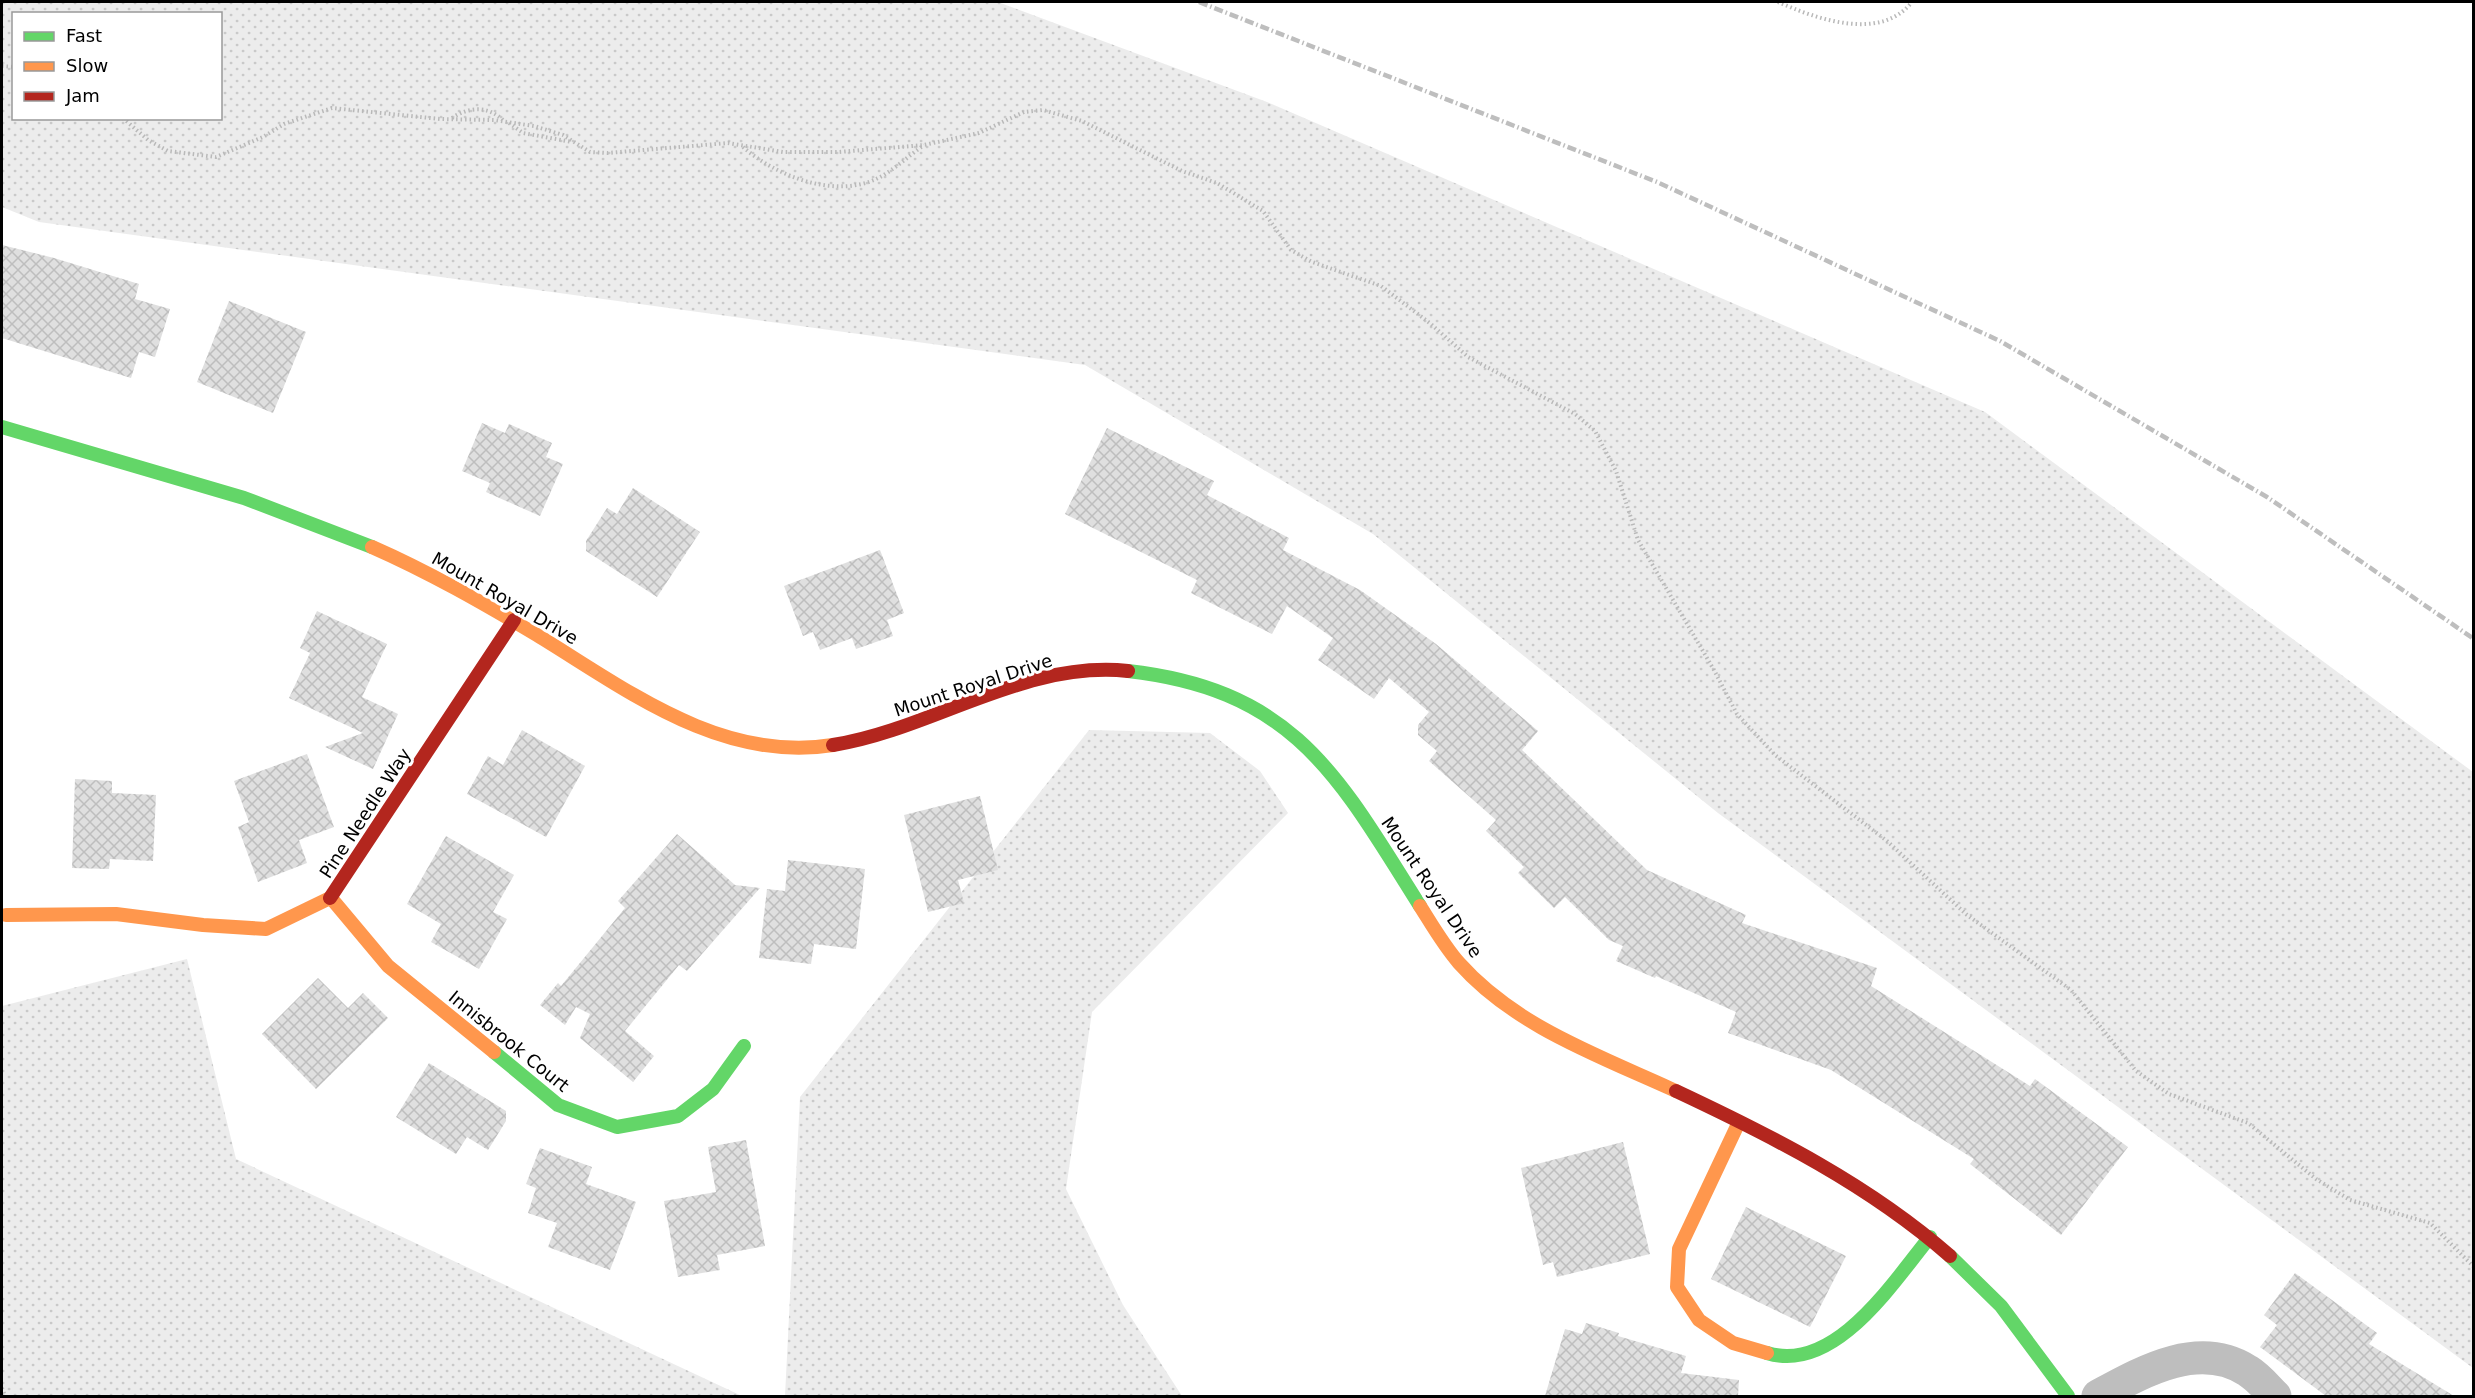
<svg xmlns="http://www.w3.org/2000/svg" width="2475" height="1398" font-family="'DejaVu Sans',sans-serif">
  <defs>
    <pattern id="grass-dots" width="8" height="8" patternUnits="userSpaceOnUse" patternTransform="scale(1.5)"><rect width="8" height="8" fill="#ececec"/><path d="M2 2h.1M6 6h.1" fill="none" stroke="#c9c9c9" stroke-width="1.8" stroke-linecap="round"/></pattern>
    <pattern id="building-cross-hatch" width="8" height="8" patternUnits="userSpaceOnUse" patternTransform="scale(1.5)"><rect width="8" height="8" fill="#dfdfdf"/><path d="M0 0l8 8M0 8l8-8" fill="none" stroke="#bebebe"/></pattern>
  </defs>
  <rect width="100%" height="100%" fill="#fff"/>
  <!-- grass -->
  <path fill="url(#grass-dots)" fill-rule="evenodd" d="M 2,2 L 998,2 L 1267,102 L 1985,412 L 2473,772 L 2473,1368 L 1718,813 L 1373,534 L 1085,365 L 39,222 L 2,207 ZM 14,14 L 220,14 L 220,118 L 14,118 Z
    M 1089,730 L 1210,733 L 1260,771 L 1288,813 L 1092,1012 L 1066,1189 L 1123,1305 L 1182,1396 L 785,1396 L 800,1097 Z
    M 187,959 L 236,1159 L 742,1396 L 2,1396 L 2,1006 Z"/>
  <!-- building -->
  <path fill="url(#building-cross-hatch)" d="M 2,245 L 54,258 L 139,284 L 135,299 L 170,309 L 155,357 L 139,352 L 131,378 L 2,338 Z
    M 229,301 L 306,332 L 273,413 L 197,382 Z
    M 482,423 L 505,433 L 509,424 L 552,443 L 546,457 L 563,464 L 540,516 L 486,492 L 490,483 L 462,471 Z
    M 1107,428 L 1214,481 L 1207,495 L 1289,538 L 1283,550 L 1360,590 L 1436,644 L 1538,731 L 1522,750 L 1647,870 L 1746,915 L 1742,923 L 1877,968 L 1871,986 L 2030,1086 L 2035,1079 L 2128,1147 L 2061,1235 L 1970,1164 L 1974,1159 L 1831,1070 L 1728,1033 L 1736,1012 L 1656,976 L 1655,978 L 1616,961 L 1623,946 L 1609,940 L 1565,897 L 1554,908 L 1518,873 L 1524,867 L 1486,831 L 1496,820 L 1429,761 L 1437,751 L 1418,735 L 1418,725 L 1429,712 L 1389,678 L 1374,699 L 1318,660 L 1333,638 L 1287,606 L 1272,634 L 1191,593 L 1197,580 L 1065,514 Z
    M 633,488 L 700,532 L 657,597 L 586,551 L 586,541 L 607,508 L 617,514 Z
    M 880,550 L 904,613 L 887,620 L 893,636 L 856,649 L 852,638 L 820,650 L 813,632 L 803,636 L 784,586 Z
    M 317,611 L 387,644 L 362,697 L 398,714 L 373,769 L 325,747 L 363,733 L 289,698 L 310,653 L 300,648 Z
    M 522,730 L 585,766 L 546,837 L 467,794 L 488,756 L 503,765 Z
    M 307,754 L 334,827 L 299,840 L 307,863 L 258,882 L 238,827 L 249,822 L 234,781 Z
    M 75,779 L 112,781 L 112,793 L 156,795 L 153,861 L 110,859 L 109,869 L 72,868 Z
    M 980,796 L 998,870 L 958,880 L 964,903 L 928,912 L 904,815 Z
    M 677,834 L 735,885 L 760,888 L 687,971 L 679,965 L 625,1031 L 654,1056 L 633,1082 L 580,1038 L 590,1014 L 576,1007 L 565,1025 L 540,1005 L 558,983 L 561,986 L 625,908 L 618,901 Z
    M 446,836 L 514,875 L 493,912 L 507,919 L 479,969 L 431,942 L 441,924 L 407,904 Z
    M 788,860 L 865,869 L 856,949 L 814,944 L 811,964 L 759,958 L 767,889 L 785,891 Z
    M 318,978 L 348,1008 L 363,993 L 388,1018 L 316,1089 L 262,1034 Z
    M 429,1063 L 506,1111 L 506,1121 L 488,1150 L 467,1137 L 456,1154 L 396,1117 Z
    M 746,1140 L 765,1246 L 717,1255 L 720,1270 L 678,1277 L 664,1201 L 716,1192 L 708,1147 Z
    M 1623,1142 L 1650,1254 L 1557,1277 L 1553,1262 L 1543,1265 L 1521,1168 Z
    M 540,1148 L 592,1167 L 586,1184 L 636,1202 L 610,1270 L 548,1247 L 557,1223 L 528,1213 L 536,1188 L 526,1184 Z
    M 1746,1207 L 1846,1256 L 1810,1327 L 1711,1279 Z
    M 2295,1273 L 2377,1333 L 2369,1344 L 2454,1396 L 2326,1396 L 2260,1347 L 2277,1325 L 2264,1315 Z
    M 1586,1323 L 1619,1333 L 1618,1336 L 1686,1356 L 1681,1373 L 1739,1380 L 1738,1396 L 1545,1396 L 1565,1329 L 1582,1334 Z"/>
  <g fill="none" stroke-linecap="round" stroke-linejoin="round">
    <!-- path -->
    <path stroke="#b9b9b9" stroke-width="4" stroke-dasharray="1.5 3" stroke-linecap="butt" d="M 1778,2 C 1817,19 1880,42 1912,2
      M 2,66 L 14,67
      M 123,118 L 148,140 L 168,151 L 216,157 L 263,137 L 284,124 L 332,108 L 440,119 L 494,120 L 534,126 L 563,135 L 590,152 L 608,153 L 728,143 L 783,152 L 839,152 L 924,145 L 979,133 L 1024,112 L 1043,110 L 1082,121 L 1182,171 L 1217,183 L 1263,211 L 1291,250 L 1312,262 L 1381,286 L 1431,324 L 1468,357 L 1575,414 L 1595,431 L 1616,471 L 1638,540 L 1714,670 L 1737,714 L 1775,755 L 1887,841 L 1967,915 L 2071,990 L 2136,1071 L 2169,1094 L 2248,1123 L 2316,1179 L 2350,1200 L 2430,1223 L 2474,1267
      M 452,118 C 470,106 489,106 504,121
      M 509,123 L 523,133 L 572,142
      M 743,147 C 775,175 831,198 874,180 C 892,172 907,157 924,145
      M 2,1388 L 5,1396"/>
    <!-- street -->
    <path stroke="#bebebe" stroke-width="33" d="M 2098,1396 C 2142,1372 2199,1339 2248,1371 C 2258,1377 2267,1388 2275,1396"/>
    <!-- fast -->
    <path stroke="#63d668" stroke-width="14" d="M 2,427 L 244,498 L 372,547
      M 1128,671 C 1295,690 1338,776 1420,906
      M 494,1052 L 558,1105 L 617,1127 L 678,1116 L 713,1089 L 744,1046
      M 1950,1256 L 2001,1306 L 2068,1396
      M 1767,1353 C 1835,1374 1893,1282 1930,1237"/>
    <!-- slow -->
    <path stroke="#ff974d" stroke-width="14" d="M 372,547 C 429,572 483,603 537,635 C 627,690 721,763 833,745
      M 331,898 L 388,966 L 494,1052
      M 1420,906 C 1432,925 1444,946 1459,963 C 1516,1027 1600,1056 1676,1091
      M 6,915 L 116,914 L 203,925 L 266,929 L 330,898
      M 1739,1122 L 1679,1249 L 1677,1287 L 1699,1320 L 1733,1343 L 1767,1353"/>
    <!-- jam -->
    <path stroke="#b3261e" stroke-width="14" d="M 833,745 C 933,729 1024,660 1128,671
      M 330,898 L 514,620
      M 1676,1091 C 1772,1136 1869,1185 1950,1256"/>
    <!-- rail -->
    <path stroke="#bebebe" stroke-width="4.5" stroke-dasharray="9 3 1.5 3" stroke-linecap="butt" d="M 1199,2 L 1657,182 L 2000,341 L 2267,497 L 2474,639"/>
  </g>
  <g text-anchor="middle" dominant-baseline="central" stroke-width="6" stroke-linejoin="round" paint-order="stroke">
    <!-- street labels -->
    <g font-size="18" fill="#000" stroke="#fff">
      <text transform="translate(505 598) rotate(30)">Mount Royal Drive</text>
      <text transform="translate(973 685) rotate(-18)">Mount Royal Drive</text>
      <text transform="translate(365 813) rotate(-57)">Pine Needle Way</text>
      <text transform="translate(1432 887) rotate(56)">Mount Royal Drive</text>
      <text transform="translate(509 1041) rotate(39)">Innisbrook Court</text>
    </g>
  </g>
  <!-- border -->
  <rect width="2475" height="1398" fill="none" stroke="#000000" stroke-width="6"/>
  <!-- legend -->
  <rect x="12" y="12" width="210" height="108" fill="#ffffff" stroke="#999999" stroke-width="1.5"/>
  <rect x="24" y="32" width="30" height="9" fill="#63d668" stroke="#999999" stroke-width="1.5"/>
  <text x="66" y="42" font-size="18" fill="#000000">Fast</text>
  <rect x="24" y="62" width="30" height="9" fill="#ff974d" stroke="#999999" stroke-width="1.5"/>
  <text x="66" y="72" font-size="18" fill="#000000">Slow</text>
  <rect x="24" y="92" width="30" height="9" fill="#b3261e" stroke="#999999" stroke-width="1.5"/>
  <text x="66" y="102" font-size="18" fill="#000000">Jam</text>
</svg>
